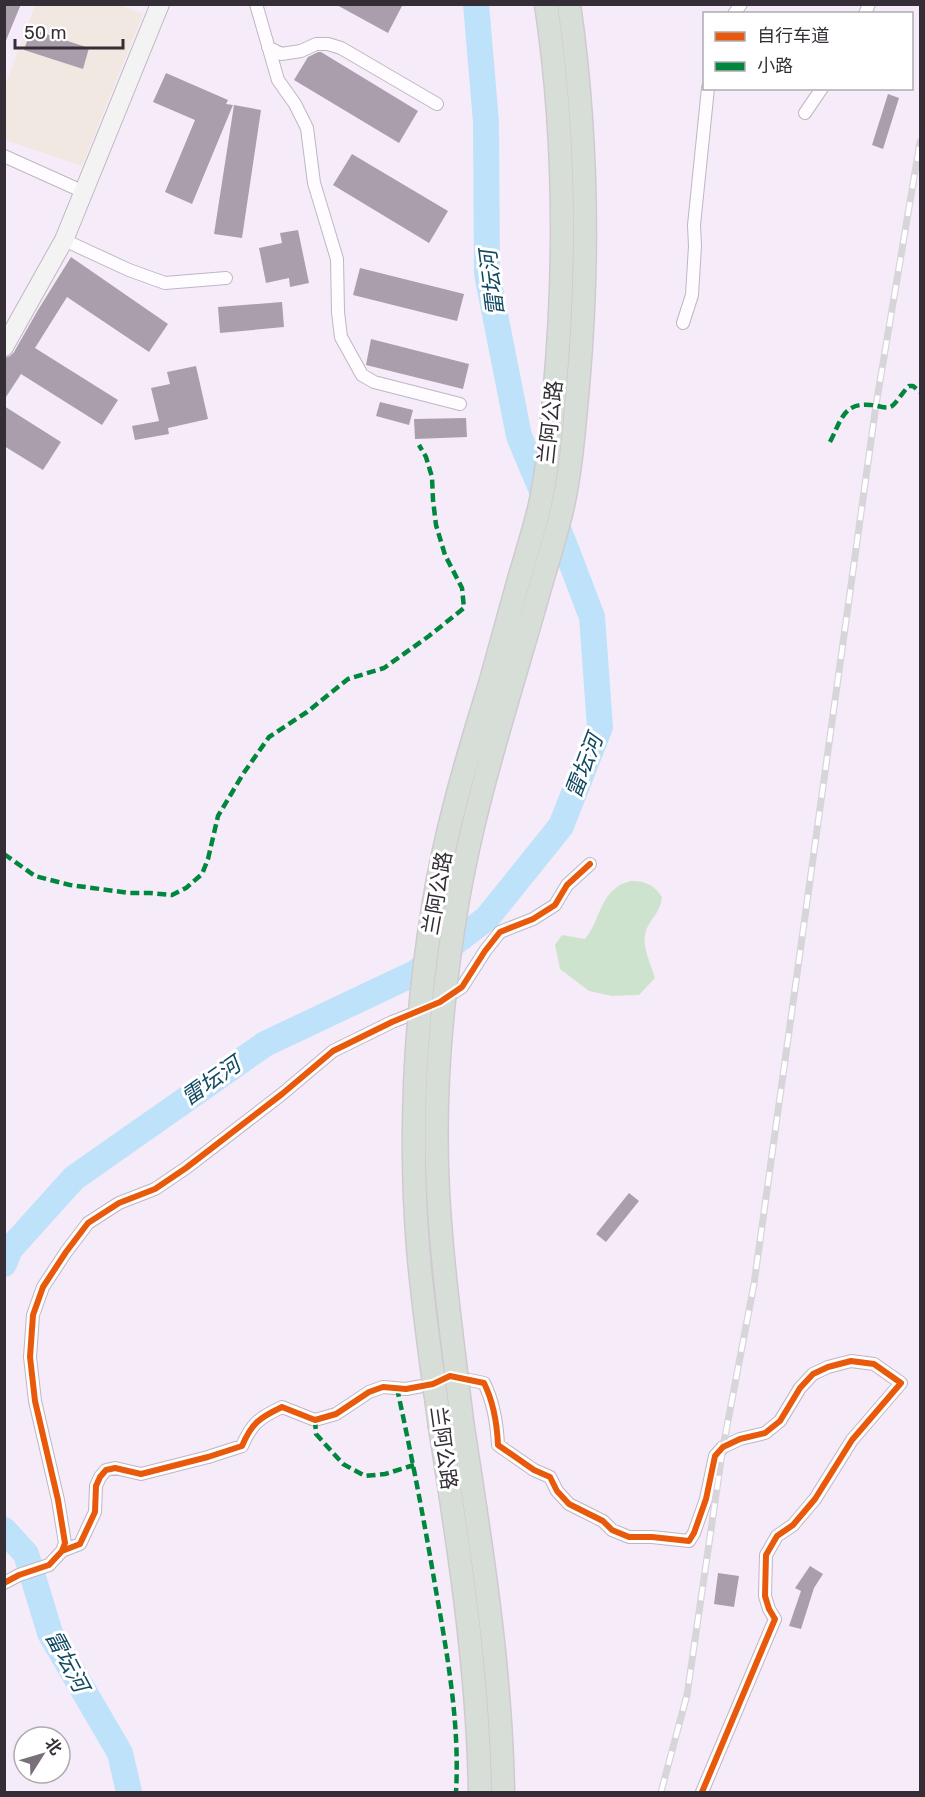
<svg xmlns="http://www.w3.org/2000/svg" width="925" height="1797" font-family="Rubik,'Noto Sans SC',sans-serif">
  <rect width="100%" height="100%" fill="#f6ecf9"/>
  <!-- industrial -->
  <path fill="#f2e8e2" d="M 35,5 L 119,5 L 143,14 L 82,166 L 5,140 L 4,89 Z"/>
  <!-- green -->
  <path fill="#cee3cd" d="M 630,881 C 645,881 653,884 662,897 C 660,914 651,917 646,931 C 641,945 651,964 655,978 L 639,995 L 612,996 L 589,991 L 560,969 L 555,945 L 562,935 L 585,939 C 598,924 599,900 617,887 C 620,884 626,883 630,881 Z"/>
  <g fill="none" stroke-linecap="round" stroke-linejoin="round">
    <!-- river -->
    <path stroke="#bfe2fb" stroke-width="26" d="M 4,1264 L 10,1249 L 74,1178 L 265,1044 L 415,973 L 487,918 L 561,826 L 600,727 L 592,617 L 563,541 L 519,436 L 487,274 L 486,122 L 476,4
      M 4,1530 L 26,1554 L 50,1633 L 120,1753 L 129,1792"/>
  </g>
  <!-- building -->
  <path fill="#aa9ead" d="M 4,4 L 21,4 L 5,43 L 4,43 Z
    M 335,4 L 403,4 L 388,33 Z
    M 31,29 L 89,48 L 83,69 L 24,50 Z
    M 318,52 L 321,52 L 418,111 L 399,143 L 294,80 L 308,57 Z
    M 166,73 L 228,100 L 226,104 L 233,105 L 192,204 L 165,192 L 195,120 L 153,102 Z
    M 888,94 L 899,98 L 883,149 L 872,145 Z
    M 234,105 L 261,110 L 242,238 L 214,234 Z
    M 352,154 L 448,211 L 429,243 L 333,185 Z
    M 298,230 L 309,283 L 290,287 L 289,278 L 266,283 L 259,248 L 282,243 L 280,233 Z
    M 71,257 L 168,324 L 149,352 L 67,297 L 35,348 L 118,400 L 102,425 L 21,374 L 4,400 L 4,358 L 10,356 L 14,352 L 38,310 Z
    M 360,268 L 464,294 L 457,321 L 353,295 Z
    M 282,302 L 284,327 L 220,333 L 218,307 Z
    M 371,339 L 469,364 L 463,389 L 366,365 Z
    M 196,366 L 208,419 L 168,428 L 169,434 L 135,440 L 132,426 L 159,421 L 151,388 L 170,384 L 167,372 Z
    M 380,402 L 413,410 L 409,425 L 376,416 Z
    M 4,406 L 61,442 L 43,470 L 4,446 Z
    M 466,418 L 467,437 L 415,439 L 414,419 Z
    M 629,1193 L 639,1201 L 606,1242 L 596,1234 Z
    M 810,1566 L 823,1574 L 814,1588 L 801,1629 L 789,1626 L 801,1591 L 795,1588 Z
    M 718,1573 L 739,1576 L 734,1607 L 714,1604 Z"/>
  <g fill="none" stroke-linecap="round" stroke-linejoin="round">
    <defs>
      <path id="street" d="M 256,4 L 278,80 L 295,104 L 307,128 L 314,183 L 337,259 L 338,312 L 341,337 L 362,375 L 374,382 L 460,404
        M 734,14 L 741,4
        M 865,14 L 869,4
        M 268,47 L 281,54 L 301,51 L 316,44 L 328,44 L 341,48 L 437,104
        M 805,113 L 822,88
        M 4,156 L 84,192
        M 64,240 L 129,270 L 165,283 L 226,278
        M 683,323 L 692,295 L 695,246 L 694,225 L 708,88
        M 443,1000 L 462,987 L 485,951 L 500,932 L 533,919 L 555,905 L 567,885 L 590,864
        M 62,1551 L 80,1544 L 95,1512 L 96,1486 L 100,1477 L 106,1470 L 115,1468 L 141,1474 L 208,1457 L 242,1446 C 252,1423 259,1418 282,1407 L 315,1420 L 336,1414 L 369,1392 L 383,1387 L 406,1389 L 433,1384 L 450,1376 L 484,1383 C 494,1403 497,1423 498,1445 L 534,1470 L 550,1477 L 557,1491 L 569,1504 L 603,1521 L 612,1530 L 629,1537 L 652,1537 L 689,1541 L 694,1533 L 706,1499 L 715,1456 L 723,1447 L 740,1439 L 765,1433 L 780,1421 L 800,1388 L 813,1374 L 828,1367 L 851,1361 L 874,1364 L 901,1383 L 852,1440 L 815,1499 L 793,1525 L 777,1536 L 766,1555 L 765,1596 L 769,1609 L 775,1619 L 702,1792
        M 4,1583 L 19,1575 L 49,1565 L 62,1551 L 65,1543 L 58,1500 L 35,1401 L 30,1357 L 33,1315 L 43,1287 L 66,1252 L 88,1223 L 119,1203 L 155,1189 L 186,1168 L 282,1094 L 333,1051 L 392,1022 L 422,1010"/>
      <path id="secondary" d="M 4,347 L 64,240 L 160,4"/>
      <path id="highway" d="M 462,1421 C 481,1544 501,1668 503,1792
        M 440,1427 C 459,1548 478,1670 480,1792"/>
    </defs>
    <!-- street casing -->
    <use href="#street" stroke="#beb7c1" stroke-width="14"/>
    <!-- secondary casing -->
    <use href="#secondary" stroke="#beb7c1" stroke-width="20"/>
    <!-- highway casing -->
    <use href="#highway" stroke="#cfcad0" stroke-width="25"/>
    <!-- street -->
    <use href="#street" stroke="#fefcfe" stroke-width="12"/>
    <!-- secondary -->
    <use href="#secondary" stroke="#f2f3f2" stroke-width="18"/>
    <!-- highway -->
    <use href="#highway" stroke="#d7ded7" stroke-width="22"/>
    <defs>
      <path id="rail" d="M 661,1792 L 687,1695 L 723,1447 L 754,1284 L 876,405 L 920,142"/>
    </defs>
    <!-- rail casing -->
    <use href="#rail" stroke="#d8d5da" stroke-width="7"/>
    <!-- rail -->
    <use href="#rail" stroke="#fff" stroke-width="4.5" stroke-dasharray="14" stroke-linecap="butt"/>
    <defs>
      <path id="highway-bridge" d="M 462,1421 C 453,1344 442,1268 438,1191 C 433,1098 441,1003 456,911 C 474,800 511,692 541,584 C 548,561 555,538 561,514 C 571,473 574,428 578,386 C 589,259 587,130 569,4
        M 440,1427 C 432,1368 423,1308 418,1248 C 409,1134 415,1020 433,908 C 445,832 467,758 490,684 C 500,649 509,614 519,579 C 526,556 533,533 539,509 C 548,470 551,428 555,387 C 566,260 565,131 546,4"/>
    </defs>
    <!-- highway-bridge casing -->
    <use href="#highway-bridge" stroke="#cfcad0" stroke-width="25" stroke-linecap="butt"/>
    <!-- highway-bridge -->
    <use href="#highway-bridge" stroke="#d7ded7" stroke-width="22"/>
    <!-- quiet -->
    <path stroke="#00873e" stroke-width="4.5" stroke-dasharray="9 4.5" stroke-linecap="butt" d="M 830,442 C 841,421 843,402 871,405 C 877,405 885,409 890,407 C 895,406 903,391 909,386 L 913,386 L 920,392
      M 4,854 L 35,876 L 70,885 L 130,893 L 150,893 L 172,895 L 186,888 L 202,874 L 208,859 L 218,816 L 243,774 L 269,737 L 307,712 L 348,679 L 384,668 L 429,636 L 464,608 L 462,588 L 445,555 L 436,525 L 433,500 L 432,477 L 426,457 L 419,445
      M 397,1388 C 411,1453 424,1519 435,1585 C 447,1653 460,1723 456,1792
      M 315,1420 L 316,1434 L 343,1464 L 365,1476 L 385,1474 L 414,1465"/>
    <defs>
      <path id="cycleway" d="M 62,1551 L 80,1544 L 95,1512 L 96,1486 L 100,1477 L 106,1470 L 115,1468 L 141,1474 L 208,1457 L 242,1446 C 252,1423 259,1418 282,1407 L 315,1420 L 336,1414 L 369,1392 L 383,1387 L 406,1389 L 433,1384 L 450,1376 L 484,1383 C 494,1403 497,1423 498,1445 L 534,1470 L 550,1477 L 557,1491 L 569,1504 L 603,1521 L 612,1530 L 629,1537 L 652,1537 L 689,1541 L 694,1533 L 706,1499 L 715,1456 L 723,1447 L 740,1439 L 765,1433 L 780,1421 L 800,1388 L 813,1374 L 828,1367 L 851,1361 L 874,1364 L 901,1383 L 852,1440 L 815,1499 L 793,1525 L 777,1536 L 766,1555 L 765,1596 L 769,1609 L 775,1619 L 702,1792
        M 4,1583 L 19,1575 L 49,1565 L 62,1551 L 65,1543 L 58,1500 L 35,1401 L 30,1357 L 33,1315 L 43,1287 L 66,1252 L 88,1223 L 119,1203 L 155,1189 L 186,1168 L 282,1094 L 333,1051 L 392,1022 L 440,1002 L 462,987 L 485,951 L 500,932 L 533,919 L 555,905 L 567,885 L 590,864"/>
    </defs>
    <!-- cycleway casing -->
    <use href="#cycleway" stroke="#fff" stroke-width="10"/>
    <!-- cycleway -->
    <use href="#cycleway" stroke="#e8590c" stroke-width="6"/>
  </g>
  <g text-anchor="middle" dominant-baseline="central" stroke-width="6" stroke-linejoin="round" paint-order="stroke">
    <!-- street labels -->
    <g font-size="21" fill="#352e36" stroke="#fff">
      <text transform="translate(550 422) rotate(-84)">兰阿公路</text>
      <text transform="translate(437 893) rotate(-80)">兰阿公路</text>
      <text transform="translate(444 1448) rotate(82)">兰阿公路</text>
    </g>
    <!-- water labels -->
    <g font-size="22" font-style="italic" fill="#104a63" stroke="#fff">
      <text transform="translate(492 283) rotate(-97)">雷坛河</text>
      <text transform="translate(584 766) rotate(-69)">雷坛河</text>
      <text transform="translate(211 1081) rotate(-35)">雷坛河</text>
      <text transform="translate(67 1661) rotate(62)">雷坛河</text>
    </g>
  </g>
  <!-- border -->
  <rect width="925" height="1797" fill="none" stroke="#352e36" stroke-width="12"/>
  <!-- legend -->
  <rect x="703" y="12" width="210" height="78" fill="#ffffff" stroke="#aeabaf" stroke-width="1.5"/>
  <rect x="715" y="32" width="30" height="9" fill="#e8590c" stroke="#aeabaf" stroke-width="1.5"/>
  <text x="757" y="42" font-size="18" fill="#352e36">自行车道</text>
  <rect x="715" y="62" width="30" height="9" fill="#00873e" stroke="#aeabaf" stroke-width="1.5"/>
  <text x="757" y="72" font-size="18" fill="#352e36">小路</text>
  <!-- north arrow -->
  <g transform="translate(42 1755) rotate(53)"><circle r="28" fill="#ffffff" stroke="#aeabaf" stroke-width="1.5"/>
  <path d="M0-4.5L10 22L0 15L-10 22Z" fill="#79707a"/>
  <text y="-9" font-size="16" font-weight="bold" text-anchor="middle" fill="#352e36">北</text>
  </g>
  <!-- scale -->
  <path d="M15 39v9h108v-9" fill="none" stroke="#352e36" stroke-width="3"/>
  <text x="24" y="39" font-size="18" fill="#352e36" stroke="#ffffff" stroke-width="4.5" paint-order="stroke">50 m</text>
</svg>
